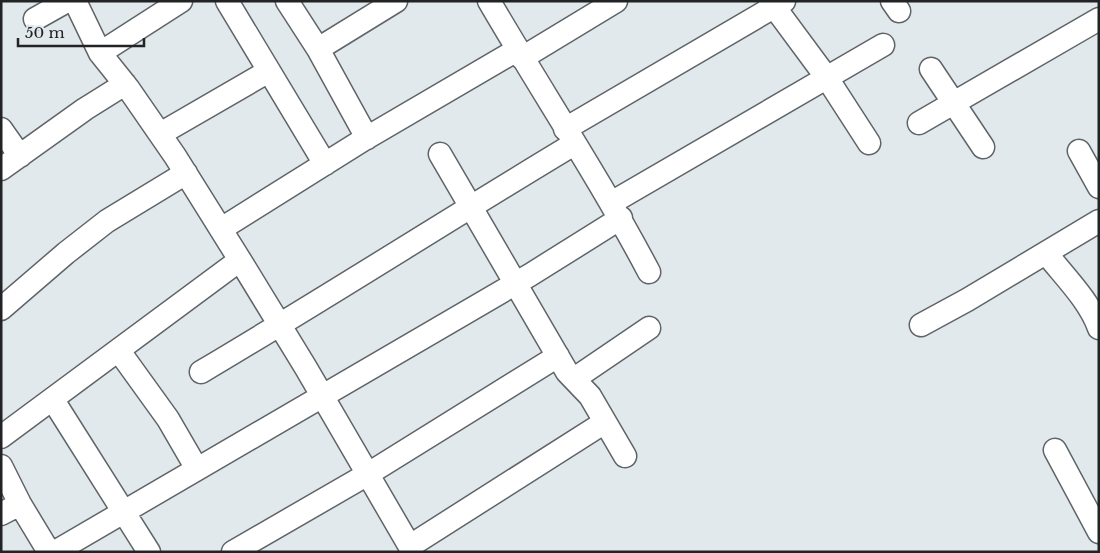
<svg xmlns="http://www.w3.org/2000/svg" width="1100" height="553" font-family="'Libre Baskerville',serif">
  <rect width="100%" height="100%" fill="#e2e9ed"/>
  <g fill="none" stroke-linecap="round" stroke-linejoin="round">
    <defs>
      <path id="minor" d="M 75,1 L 100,53 L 128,88 L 175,156 L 240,260 L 306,368 L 413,552
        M 227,1 L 325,164
        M 287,1 L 318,49 L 367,138
        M 489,1 C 542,92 600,179 649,272
        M 770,1 L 827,78 L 869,143
        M 892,1 L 899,11
        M 35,19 L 67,1
        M 318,49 L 396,1
        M 100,53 L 181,1
        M 522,58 L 616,1
        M 931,69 L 983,147
        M 919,123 L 1099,19
        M 1,129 L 20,156
        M 565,129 L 784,1
        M 160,134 L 269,71
        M 1079,151 L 1099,187
        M 440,154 L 567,372 L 590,396 L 625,456
        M 1,169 L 85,109 L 125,84
        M 611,203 L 883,45
        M 221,229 L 363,140 L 517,50
        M 1046,253 C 1064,276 1089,300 1099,328
        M 1,309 L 66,253 L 107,221 L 186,173
        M 921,325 L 967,300 L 1099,221
        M 119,351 L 168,419 L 197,469
        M 201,372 C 326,298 449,219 574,144
        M 574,379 L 649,328
        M 53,400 L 149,552
        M 1,437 L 240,260
        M 1055,450 L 1099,532
        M 1,466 L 20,504 L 49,552
        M 1,514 L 20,504
        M 410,546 L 605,422
        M 55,552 L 530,275 L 621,218
        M 233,552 L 368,474 L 558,356"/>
    </defs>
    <!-- minor casing -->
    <use href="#minor" stroke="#5f6468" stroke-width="25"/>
    <!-- minor -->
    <use href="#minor" stroke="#fff" stroke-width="22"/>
  </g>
  <!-- border -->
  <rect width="1100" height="553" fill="none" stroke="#212325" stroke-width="5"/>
  <!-- scale -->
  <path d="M18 38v8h126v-8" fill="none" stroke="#212325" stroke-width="2.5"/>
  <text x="25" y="38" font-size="15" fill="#212325" stroke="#e2e9ed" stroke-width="4" paint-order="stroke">50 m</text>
</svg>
